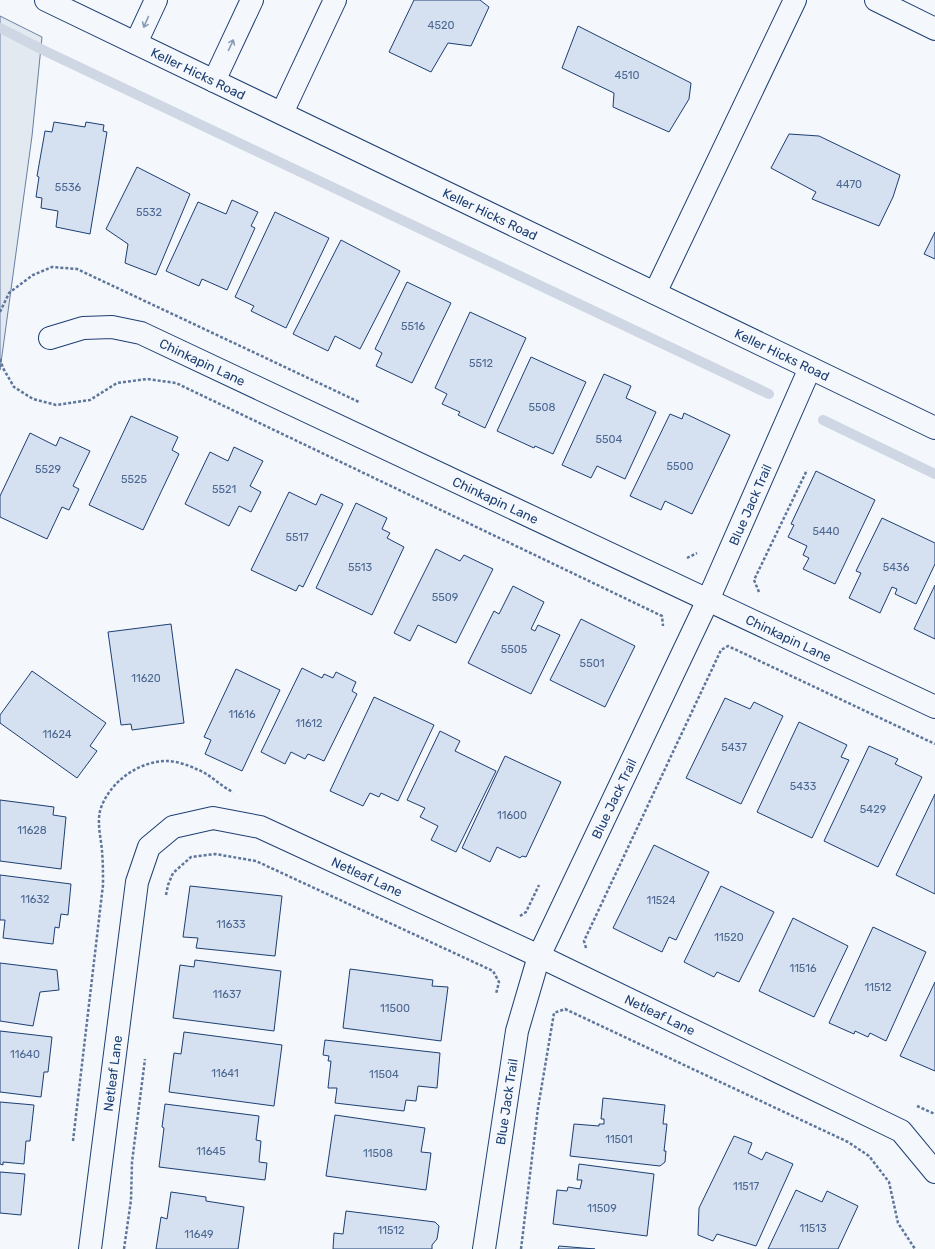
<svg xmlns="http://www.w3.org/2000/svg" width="935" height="1249" font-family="Rubik,sans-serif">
  <rect width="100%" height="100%" fill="#f4f7fb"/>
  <!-- green -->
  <path fill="#e3e9f0" stroke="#687fa3" d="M 0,16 L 42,37 L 32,136 L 0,370 Z"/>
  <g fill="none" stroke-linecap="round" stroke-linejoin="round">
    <!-- stream -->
    <path stroke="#cfd7e4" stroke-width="10" d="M 0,28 L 45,51 L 769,394
      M 823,420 L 935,474"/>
  </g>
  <!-- building -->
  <path fill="#d5e0f0" stroke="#1d3f73" d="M 414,0 L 480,0 L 489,7 L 471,46 L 448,43 L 431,72 L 389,52 Z
    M 578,26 L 691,83 L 689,99 L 669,132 L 613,107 L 614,93 L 562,68 Z
    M 54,122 L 85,127 L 86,122 L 104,125 L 103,131 L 107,132 L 90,234 L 56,227 L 58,211 L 41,208 L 42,198 L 36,197 L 39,177 L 37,176 L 45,131 L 52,132 Z
    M 789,134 L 819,136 L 900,175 L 893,197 L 879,226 L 812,199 L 816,192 L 771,168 Z
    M 137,167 L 190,194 L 156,275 L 125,263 L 128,244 L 106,229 Z
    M 232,200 L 258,212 L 251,226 L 255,228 L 227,290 L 202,279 L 199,286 L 166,271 L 198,202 L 226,214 Z
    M 275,212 L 329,238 L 286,328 L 251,311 L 254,306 L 235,297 Z
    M 935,232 L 935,259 L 924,254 Z
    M 341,240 L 400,271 L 360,349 L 335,336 L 328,351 L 293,334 Z
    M 407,282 L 451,303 L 412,383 L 376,366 L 382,353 L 375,349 Z
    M 470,312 L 526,338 L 485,428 L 458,415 L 460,412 L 442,404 L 447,394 L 435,388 Z
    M 531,357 L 586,382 L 553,454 L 535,446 L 534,448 L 497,431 Z
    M 604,374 L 631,386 L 626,398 L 656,412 L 625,479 L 597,466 L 591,478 L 562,465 Z
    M 684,413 L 730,435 L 692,514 L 665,501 L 661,510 L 630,496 L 670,414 L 682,419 Z
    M 131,416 L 178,437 L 172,450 L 179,454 L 143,530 L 89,505 Z
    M 30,433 L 56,446 L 60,437 L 90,451 L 73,486 L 79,489 L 69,510 L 62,507 L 47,539 L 0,517 L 0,496 Z
    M 234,447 L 263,461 L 250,486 L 261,492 L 251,512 L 239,506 L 229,526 L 185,504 L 210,452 L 228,461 Z
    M 816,471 L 875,500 L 835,584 L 803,569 L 809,558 L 803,555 L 807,546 L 788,537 L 794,525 L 791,524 Z
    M 289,492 L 316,505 L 321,494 L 343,504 L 303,587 L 299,585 L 296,591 L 251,570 Z
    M 356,503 L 387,518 L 382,529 L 390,533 L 387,538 L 404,547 L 372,615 L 316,588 Z
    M 882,518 L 935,543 L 935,564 L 916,604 L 895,594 L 897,589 L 892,587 L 880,613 L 849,598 L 861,573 L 856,571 Z
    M 436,549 L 460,561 L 464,555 L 493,569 L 456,643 L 418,625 L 410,641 L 394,633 Z
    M 935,585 L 935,639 L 914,629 Z
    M 513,586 L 544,602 L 531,629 L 535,631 L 538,625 L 560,635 L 531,694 L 468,663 L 494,611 L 499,614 Z
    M 581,619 L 635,646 L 605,707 L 550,680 Z
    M 171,624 L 184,723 L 132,730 L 131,724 L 121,725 L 108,632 Z
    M 302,668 L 322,678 L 324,674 L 333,678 L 336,672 L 356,682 L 352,691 L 357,694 L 324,761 L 308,754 L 305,759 L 291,752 L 285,764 L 261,752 Z
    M 236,669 L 280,690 L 242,771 L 205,754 L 211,740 L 204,737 Z
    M 32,671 L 106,723 L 90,746 L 97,751 L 77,778 L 0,723 L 0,715 Z
    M 374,697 L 434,725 L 398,801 L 381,793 L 379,797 L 370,793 L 363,806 L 330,791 Z
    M 725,698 L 750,709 L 754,702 L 783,716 L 741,804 L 686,778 Z
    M 799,722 L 847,745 L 841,757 L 849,760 L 812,838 L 757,812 Z
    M 440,731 L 460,741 L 455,751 L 496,771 L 456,852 L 431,840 L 438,826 L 420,817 L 425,808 L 407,800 Z
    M 869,746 L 898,759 L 895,764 L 922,777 L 878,867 L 824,841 Z
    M 505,756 L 561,782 L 526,857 L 522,856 L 520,858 L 497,847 L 490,862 L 462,848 Z
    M 935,794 L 935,894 L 896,875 Z
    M 0,800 L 54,807 L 53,815 L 66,817 L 61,869 L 0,861 Z
    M 654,845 L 709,872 L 676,940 L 669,937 L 662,952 L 613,928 Z
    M 0,875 L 71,884 L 68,915 L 61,914 L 59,928 L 55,927 L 53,944 L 3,938 L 5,920 L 0,920 Z
    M 190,886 L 282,896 L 275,956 L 196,948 L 198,938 L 183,937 Z
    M 721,886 L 774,912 L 739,982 L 717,972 L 714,977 L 684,962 Z
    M 793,918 L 848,946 L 814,1017 L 759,991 Z
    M 873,927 L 926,952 L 886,1041 L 870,1033 L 868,1037 L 855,1031 L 854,1034 L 829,1023 Z
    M 195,960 L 281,971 L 274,1031 L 173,1018 L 180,965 L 194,967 Z
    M 0,963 L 57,970 L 59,990 L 40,992 L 33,1026 L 0,1021 Z
    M 350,969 L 433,980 L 432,986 L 448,987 L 441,1041 L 343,1028 Z
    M 935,982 L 935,1071 L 900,1056 Z
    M 0,1031 L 52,1037 L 48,1072 L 44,1072 L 41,1097 L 0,1092 Z
    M 184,1032 L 282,1045 L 274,1106 L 169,1092 L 174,1053 L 181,1054 Z
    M 325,1040 L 440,1053 L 437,1088 L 418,1086 L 416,1101 L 406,1100 L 404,1111 L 335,1103 L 337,1088 L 328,1088 L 331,1061 L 328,1061 L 329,1056 L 323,1055 Z
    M 603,1098 L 665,1105 L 663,1124 L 667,1124 L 664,1151 L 666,1151 L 665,1162 L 660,1166 L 570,1156 L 574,1124 L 599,1126 L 599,1124 L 604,1124 L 604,1119 L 601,1119 Z
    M 0,1102 L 34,1105 L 30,1141 L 26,1141 L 24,1164 L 3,1162 L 3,1165 L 0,1164 Z
    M 165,1104 L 259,1116 L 256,1140 L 261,1141 L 259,1162 L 267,1163 L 265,1180 L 159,1167 L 164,1128 L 162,1127 Z
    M 335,1115 L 425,1128 L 421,1152 L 431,1153 L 426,1190 L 326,1176 Z
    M 734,1136 L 752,1143 L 748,1153 L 762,1160 L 766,1152 L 793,1164 L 756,1246 L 717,1234 L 713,1241 L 698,1235 L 699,1208 Z
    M 579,1164 L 654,1174 L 647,1236 L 553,1224 L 557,1190 L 567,1191 L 568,1187 L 580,1189 L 582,1180 L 577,1180 Z
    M 0,1172 L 25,1174 L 21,1215 L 0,1213 Z
    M 796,1190 L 822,1202 L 827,1191 L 858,1206 L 838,1249 L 768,1249 Z
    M 171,1192 L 206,1197 L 206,1201 L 244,1207 L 238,1249 L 156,1249 L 161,1217 L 167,1219 Z
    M 346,1211 L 435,1222 L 439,1226 L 437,1239 L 432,1245 L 432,1249 L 333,1249 L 334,1233 L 343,1234 Z
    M 559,1246 L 595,1249 L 558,1249 Z"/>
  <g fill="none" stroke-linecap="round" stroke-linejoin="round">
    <defs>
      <g id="minor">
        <path id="s1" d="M 46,0 L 935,428"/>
        <path d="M 876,0 L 935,29"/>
        <path d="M 136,43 L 156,0"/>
        <path d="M 214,81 L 252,0"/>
        <path d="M 282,113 L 335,0"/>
        <path d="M 655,293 L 795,0"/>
        <path id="s2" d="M 50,338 L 83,328 L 112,327 L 141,333 L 935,707"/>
        <path id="s3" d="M 90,1249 L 137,882 L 149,847 L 173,827 L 213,818 L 260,827 L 539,956 L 901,1131 L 935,1172"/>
        <path id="s4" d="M 484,1249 L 517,1031 L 539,956 L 708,600 L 810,368"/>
      </g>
    </defs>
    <!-- minor casing -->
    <use href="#minor" stroke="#1d3f73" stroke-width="24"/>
    <!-- path -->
    <path stroke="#5e769c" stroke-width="2.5" stroke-dasharray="3 2" stroke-linecap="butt" d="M 0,312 L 9,293 L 33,275 L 52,267 L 77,269 L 359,402
      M 0,359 L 3,368 L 14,387 L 33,399 L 56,405 L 90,400 L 117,383 L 147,379 L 176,383 L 662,616 L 663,626
      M 687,558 L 697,553
      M 759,592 L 754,580 L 807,470
      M 166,895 L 168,885 L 173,873 L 191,857 L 215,854 L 256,861 L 493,971 L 499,982 L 496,994
      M 520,916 L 526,912 L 539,885
      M 586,948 L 584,941 L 721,650 L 728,646 L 935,744
      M 917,1106 L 935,1114
      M 73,1141 L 103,885 C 103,873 103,862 102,851 C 101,838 97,824 100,811 C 108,783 138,761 167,761 C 176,761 188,765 196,769 C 209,773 220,786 233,792
      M 124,1249 L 131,1200 L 132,1162 L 145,1059
      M 521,1249 L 538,1108 L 554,1013 L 565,1009 L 848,1142 L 869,1156 L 889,1182 L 898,1223 L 915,1249"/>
    <!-- minor -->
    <use href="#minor" stroke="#f4f7fb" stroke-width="22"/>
  </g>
  <!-- one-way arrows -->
  <defs><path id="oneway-shaft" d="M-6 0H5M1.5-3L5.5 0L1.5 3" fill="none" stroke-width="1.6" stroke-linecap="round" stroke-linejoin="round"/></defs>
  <g stroke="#889bb7">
    <use href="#oneway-shaft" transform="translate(146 22) rotate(114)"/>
    <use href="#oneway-shaft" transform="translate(231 45) rotate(-65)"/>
  </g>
  <g text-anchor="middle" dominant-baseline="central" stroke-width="3" stroke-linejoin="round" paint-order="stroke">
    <!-- number labels -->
    <g font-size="11" fill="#4b6792">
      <text x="441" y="25">4520</text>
      <text x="627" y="75">4510</text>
      <text x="849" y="184">4470</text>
      <text x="68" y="187">5536</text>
      <text x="149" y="212">5532</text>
      <text x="413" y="326">5516</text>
      <text x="481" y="363">5512</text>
      <text x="542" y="407">5508</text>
      <text x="609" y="439">5504</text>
      <text x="680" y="466">5500</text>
      <text x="48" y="469">5529</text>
      <text x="134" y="479">5525</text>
      <text x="224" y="489">5521</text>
      <text x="826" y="531">5440</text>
      <text x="297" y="537">5517</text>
      <text x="360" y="567">5513</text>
      <text x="896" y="567">5436</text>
      <text x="445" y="597">5509</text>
      <text x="514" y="649">5505</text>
      <text x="592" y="663">5501</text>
      <text x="146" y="678">11620</text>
      <text x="242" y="714">11616</text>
      <text x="309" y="723">11612</text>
      <text x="57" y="734">11624</text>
      <text x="734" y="747">5437</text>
      <text x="803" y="786">5433</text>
      <text x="873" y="809">5429</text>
      <text x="512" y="815">11600</text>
      <text x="32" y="830">11628</text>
      <text x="35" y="899">11632</text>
      <text x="661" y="900">11524</text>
      <text x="231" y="924">11633</text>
      <text x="729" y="937">11520</text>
      <text x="803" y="968">11516</text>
      <text x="878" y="987">11512</text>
      <text x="227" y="994">11637</text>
      <text x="395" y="1008">11500</text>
      <text x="25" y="1054">11640</text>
      <text x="225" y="1073">11641</text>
      <text x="384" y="1074">11504</text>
      <text x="619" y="1139">11501</text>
      <text x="211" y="1151">11645</text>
      <text x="378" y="1153">11508</text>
      <text x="746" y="1186">11517</text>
      <text x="602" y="1208">11509</text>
      <text x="813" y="1228">11513</text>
      <text x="391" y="1230">11512</text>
      <text x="199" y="1234">11649</text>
    </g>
    <!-- street labels -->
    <g font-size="13" fill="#1d3f73" stroke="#f4f7fb">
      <text stroke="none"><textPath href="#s1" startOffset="169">Keller Hicks Road</textPath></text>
      <text stroke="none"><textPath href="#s1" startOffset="493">Keller Hicks Road</textPath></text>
      <text stroke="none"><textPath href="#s1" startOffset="817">Keller Hicks Road</textPath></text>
      <text stroke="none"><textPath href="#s2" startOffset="161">Chinkapin Lane</textPath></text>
      <text stroke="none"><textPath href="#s2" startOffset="485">Chinkapin Lane</textPath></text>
      <text stroke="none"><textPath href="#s4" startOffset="797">Blue Jack Trail</textPath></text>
      <text stroke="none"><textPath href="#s2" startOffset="809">Chinkapin Lane</textPath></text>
      <text stroke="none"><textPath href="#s4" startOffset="473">Blue Jack Trail</textPath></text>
      <text stroke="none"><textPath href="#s3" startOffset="645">Netleaf Lane</textPath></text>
      <text stroke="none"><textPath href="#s3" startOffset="969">Netleaf Lane</textPath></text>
      <text stroke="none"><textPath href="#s3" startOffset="177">Netleaf Lane</textPath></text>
      <text stroke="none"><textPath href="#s4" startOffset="149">Blue Jack Trail</textPath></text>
    </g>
  </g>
</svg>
